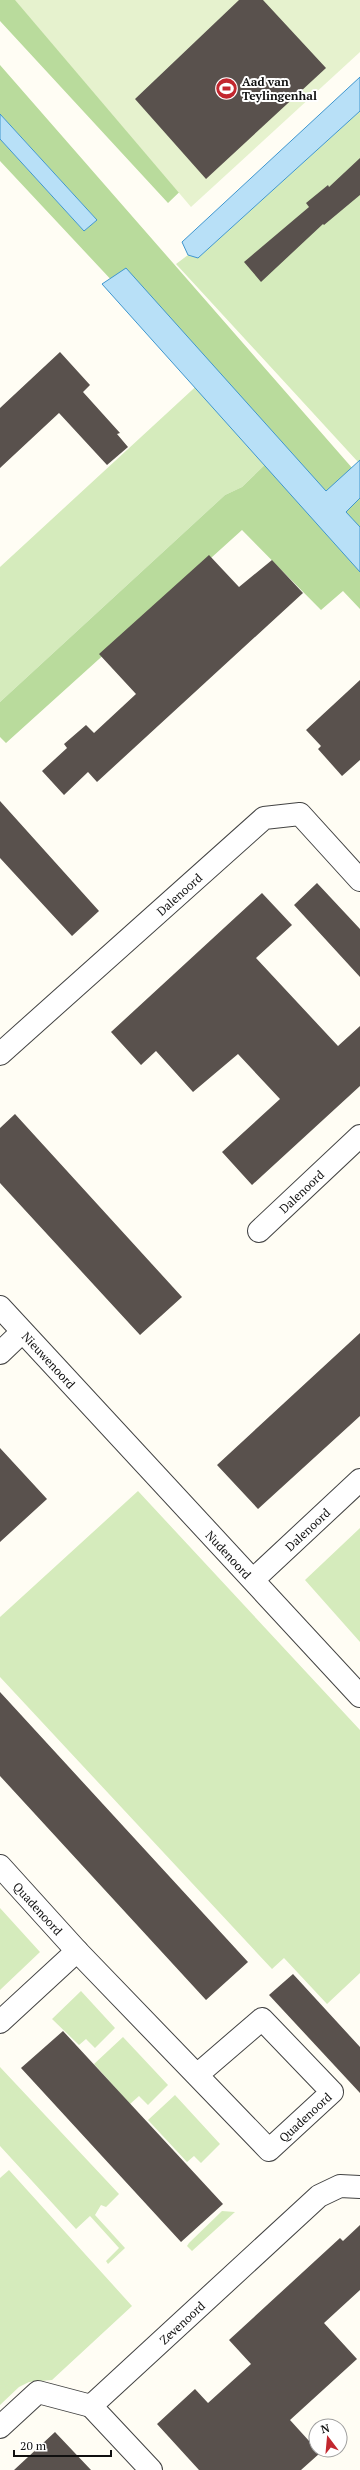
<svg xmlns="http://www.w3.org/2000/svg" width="360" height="2470" font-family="'PT Serif',serif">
  <rect width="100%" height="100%" fill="#fffdf4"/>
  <!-- green -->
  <path fill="#d5ebbc" d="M 360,111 L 360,460 L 358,462 L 176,264 L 188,255 L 198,258 Z
    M 204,379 L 275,455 L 242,487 L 225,495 L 0,702 L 0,567 Z
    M 138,1491 L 360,1730 L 360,1973 L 327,2004 L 284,1958 L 272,1969 L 0,1677 L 0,1617 Z
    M 360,1528 L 360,1642 L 305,1580 Z
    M 0,1908 L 40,1952 L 0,1990 Z
    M 81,1991 L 115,2028 L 95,2048 L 86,2039 L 79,2045 L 52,2019 Z
    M 123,2037 L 168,2085 L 148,2105 L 139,2096 L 130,2104 L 94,2064 Z
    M 0,2067 L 119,2194 L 106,2207 L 101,2205 L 95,2215 L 125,2248 L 108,2264 L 106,2261 L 119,2248 L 90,2216 L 76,2229 L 0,2146 Z
    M 175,2095 L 220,2144 L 201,2163 L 194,2156 L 187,2162 L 148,2120 Z
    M 9,2170 L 132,2306 L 52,2380 L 29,2382 L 19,2387 L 0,2405 L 0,2178 Z
    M 222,2211 L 235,2212 L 192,2251 L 187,2246 L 189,2243 Z"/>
  <!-- forest -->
  <path fill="#b9db9c" d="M 0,0 L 29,0 L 194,178 L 168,203 L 0,21 Z
    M 0,65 L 360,477 L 360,609 L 343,591 L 321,610 L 242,530 L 6,743 L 0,737 L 0,702 L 225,495 L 242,487 L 275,455 L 0,161 L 0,139 L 84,231 L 97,220 L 0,114 Z"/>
  <!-- pitch -->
  <path fill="#e6f2ce" d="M 15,0 L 360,0 L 360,52 L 191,207 Z"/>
  <!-- water -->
  <path fill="#b8e0f7" stroke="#3f96ce" d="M 360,77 L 360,111 L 198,258 L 188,255 L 182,242 Z
    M 0,114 L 97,220 L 84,231 L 0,139 Z
    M 126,268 L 326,491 L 360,460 L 360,498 L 346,512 L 360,527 L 360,572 L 102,284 Z"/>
  <!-- building -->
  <path fill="#59514d" d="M 239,0 L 263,0 L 326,68 L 206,179 L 135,99 Z
    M 360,158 L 360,195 L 324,225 L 323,224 L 261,282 L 244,262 L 309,207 L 306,203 L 328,185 L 329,187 Z
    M 60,352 L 90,385 L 83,392 L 120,433 L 117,434 L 128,447 L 107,465 L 59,413 L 0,468 L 0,408 Z
    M 209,555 L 239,587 L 272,560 L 303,593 L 97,782 L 88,772 L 64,795 L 42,771 L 67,748 L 64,744 L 86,725 L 94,733 L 136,694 L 99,654 Z
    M 360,680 L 360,760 L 342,776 L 318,749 L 321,746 L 306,730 Z
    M 0,801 L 99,911 L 72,936 L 0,858 Z
    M 317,883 L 360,929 L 360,977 L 294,905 Z
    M 262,893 L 292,925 L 256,958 L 338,1046 L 360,1026 L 360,1086 L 252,1185 L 222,1152 L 280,1099 L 238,1054 L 193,1092 L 156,1051 L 141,1065 L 111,1032 Z
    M 15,1114 L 182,1297 L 140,1335 L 0,1183 L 0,1128 Z
    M 360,1333 L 360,1416 L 258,1509 L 217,1465 Z
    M 0,1448 L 47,1499 L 0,1542 Z
    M 0,1692 L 248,1962 L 206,2000 L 0,1776 Z
    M 293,1974 L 360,2047 L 360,2093 L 269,1995 Z
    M 63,2031 L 223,2204 L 181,2242 L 21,2068 Z
    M 360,2225 L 360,2290 L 324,2323 L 357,2359 L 290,2420 L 320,2453 L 301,2470 L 199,2470 L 157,2424 L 195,2389 L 208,2403 L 251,2364 L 229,2340 L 340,2238 L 343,2241 Z
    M 55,2432 L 91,2470 L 14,2470 Z"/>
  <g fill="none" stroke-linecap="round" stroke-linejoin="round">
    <defs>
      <g id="minor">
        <path id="s1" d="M 0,1054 L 264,818 L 300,814 L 360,880"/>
        <path id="s2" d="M 259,1231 L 360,1136"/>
        <path id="s3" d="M 0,1307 L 360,1696"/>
        <path d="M 0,1353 L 22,1332"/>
        <path id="s4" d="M 254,1579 L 360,1480"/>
        <path id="s5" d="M 0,1866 L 77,1951 L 269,2150 L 332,2092 L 262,2019 L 197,2075"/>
        <path d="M 0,2022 L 77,1951"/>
        <path d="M 91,2406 L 151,2470"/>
        <path id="s6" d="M 0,2427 L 38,2392 L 91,2406 L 319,2196 L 340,2186 L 360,2187"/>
      </g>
    </defs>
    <!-- minor casing -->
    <use href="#minor" stroke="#434343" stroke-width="24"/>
    <!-- minor -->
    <use href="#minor" stroke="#fff" stroke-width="22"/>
  </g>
  <!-- icons -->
  <defs>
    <symbol id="stadium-disc" viewBox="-11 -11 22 22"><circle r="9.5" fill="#c2272f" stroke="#fff"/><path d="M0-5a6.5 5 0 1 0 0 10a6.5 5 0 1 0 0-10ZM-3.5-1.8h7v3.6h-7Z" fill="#fff"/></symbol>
  </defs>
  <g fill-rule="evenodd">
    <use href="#stadium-disc" x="214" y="76" width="25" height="25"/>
  </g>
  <g text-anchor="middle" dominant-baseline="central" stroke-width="4" stroke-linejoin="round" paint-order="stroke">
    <!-- poi labels -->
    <g font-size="12" font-weight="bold" fill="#101010" stroke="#fff" text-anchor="start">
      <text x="242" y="81">Aad van<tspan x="242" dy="14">Teylingenhal</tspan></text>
    </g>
    <!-- street labels -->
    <g font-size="12" fill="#101010" stroke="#fff">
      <text stroke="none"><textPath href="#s1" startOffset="240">Dalenoord</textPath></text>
      <text stroke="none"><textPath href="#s2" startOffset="58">Dalenoord</textPath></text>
      <text stroke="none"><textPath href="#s3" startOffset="72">Nieuwenoord</textPath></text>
      <text stroke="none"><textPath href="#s4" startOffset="73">Dalenoord</textPath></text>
      <text stroke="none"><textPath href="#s3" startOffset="337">Nudenoord</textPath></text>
      <text stroke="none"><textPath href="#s5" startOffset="57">Quadenoord</textPath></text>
      <text stroke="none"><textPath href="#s5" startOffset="440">Quadenoord</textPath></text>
      <text stroke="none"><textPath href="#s6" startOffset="230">Zevenoord</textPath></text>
    </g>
  </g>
  <!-- north arrow -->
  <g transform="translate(328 2438) rotate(344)"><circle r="19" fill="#ffffff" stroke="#9f9f9f"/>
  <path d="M0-3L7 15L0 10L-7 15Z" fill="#c2272f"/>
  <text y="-6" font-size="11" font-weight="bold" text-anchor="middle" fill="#101010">N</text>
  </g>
  <!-- scale -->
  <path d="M14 2450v6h97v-6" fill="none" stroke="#101010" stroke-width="2"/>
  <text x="20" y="2450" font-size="12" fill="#101010" stroke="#ffffff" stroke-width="3" paint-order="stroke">20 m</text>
</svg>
